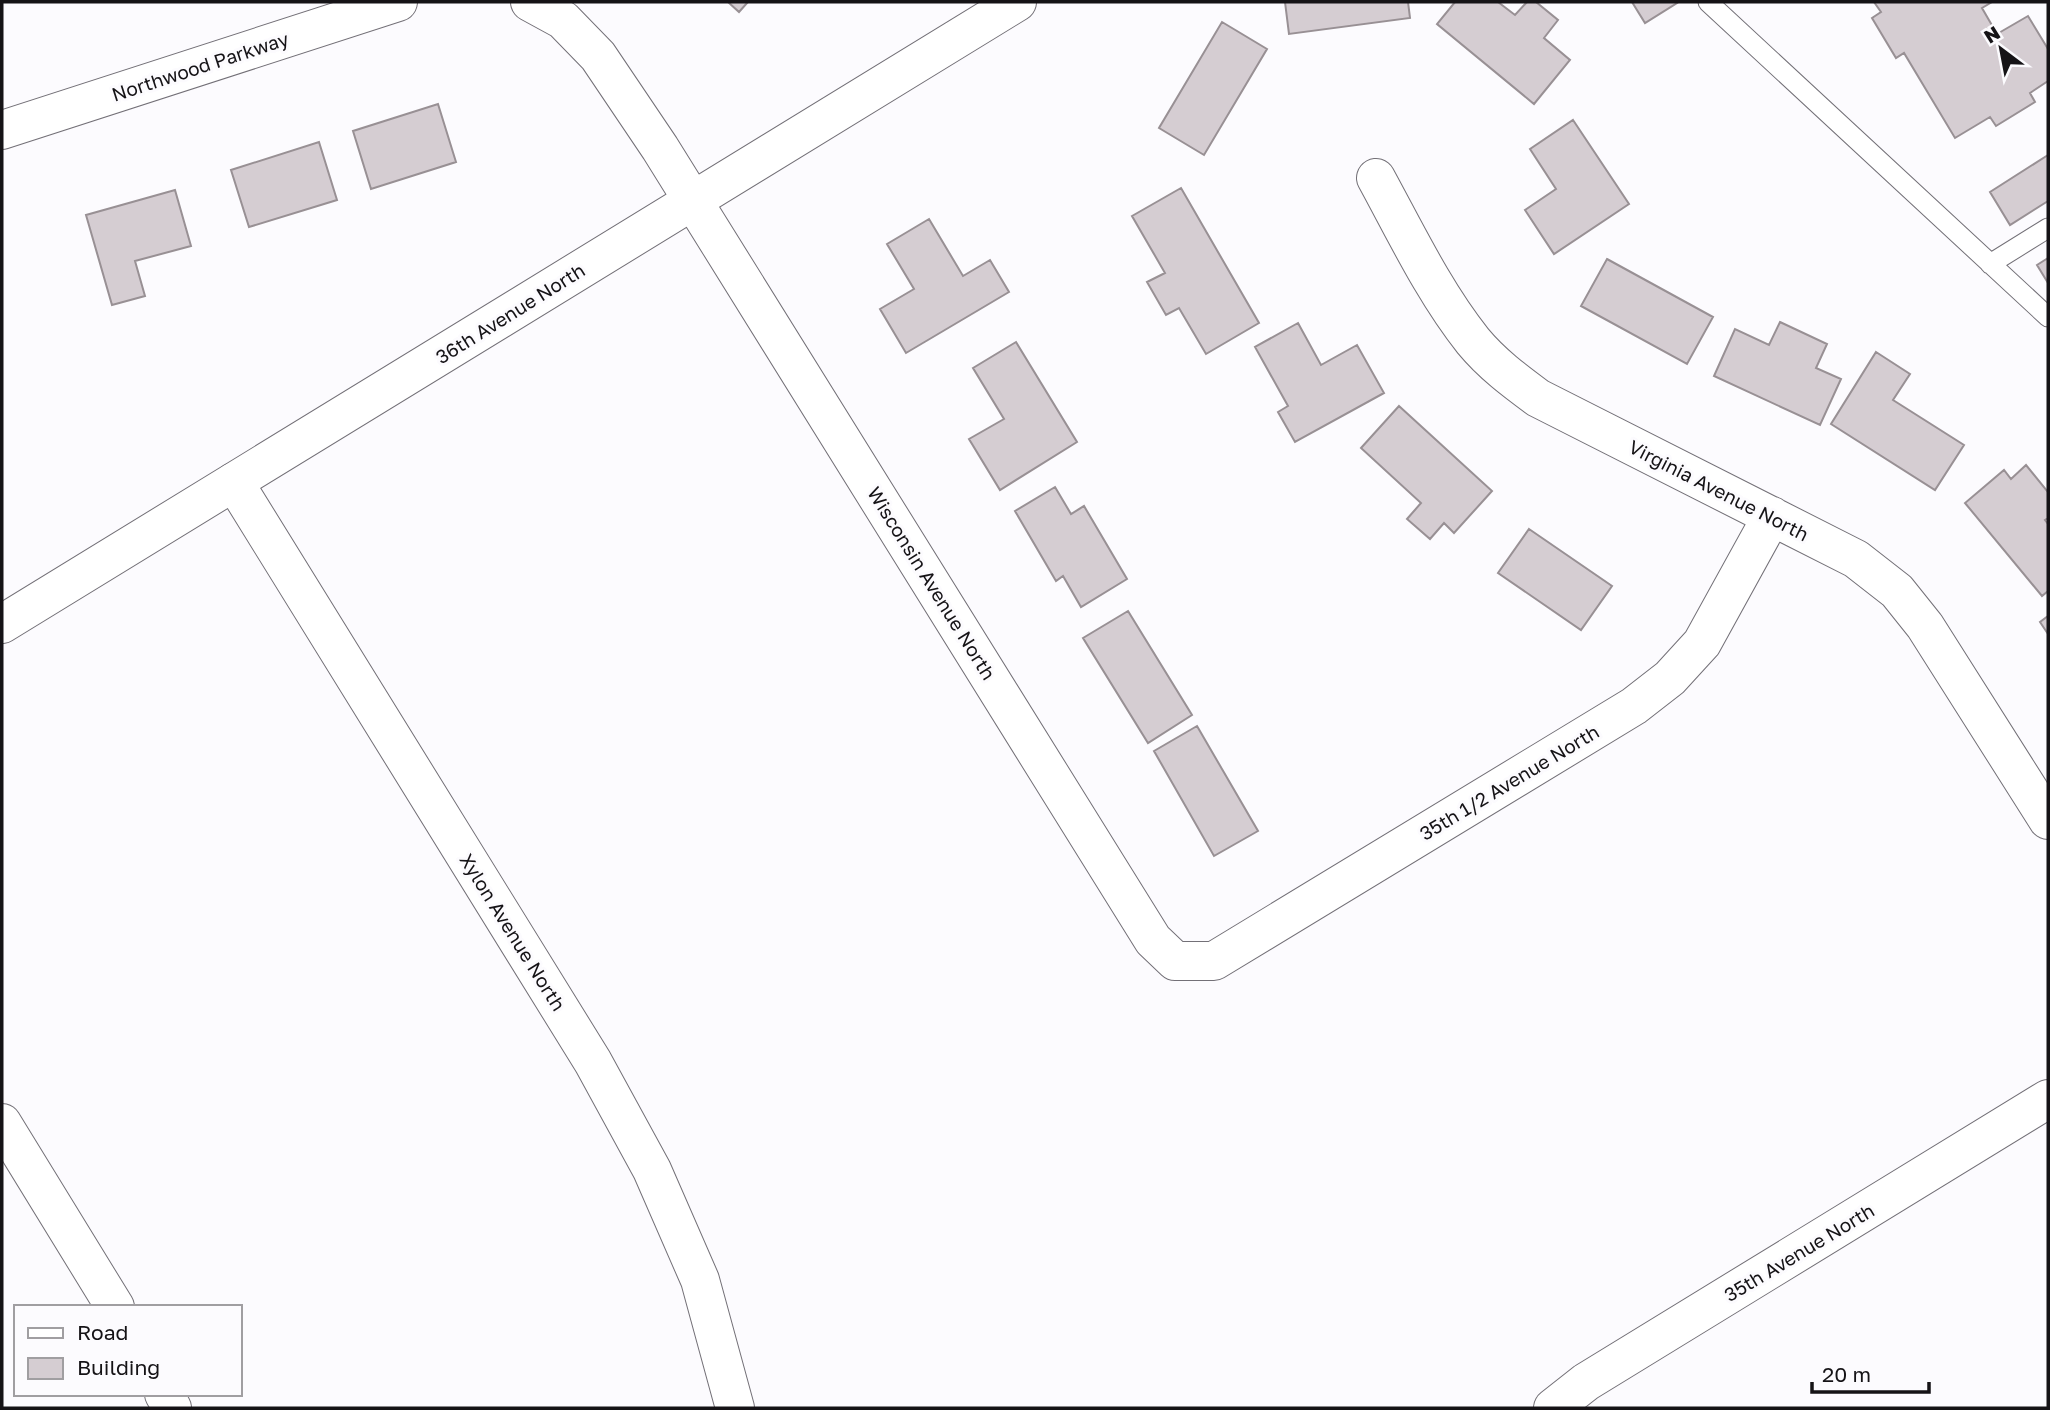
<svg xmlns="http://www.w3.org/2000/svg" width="2050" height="1410" font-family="'Golos Text',sans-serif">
  <rect width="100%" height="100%" fill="#fcfbfe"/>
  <!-- building -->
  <path fill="#d5cdd2" stroke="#989094" stroke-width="2" d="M 728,2 L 748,2 L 739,12 Z
    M 1285,2 L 1408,2 L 1410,18 L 1289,34 Z
    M 1455,2 L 1498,2 L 1515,15 L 1527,2 L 1536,2 L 1558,20 L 1544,38 L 1570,60 L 1534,104 L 1437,24 Z
    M 1632,2 L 1676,2 L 1677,3 L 1645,23 Z
    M 1874,2 L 1992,2 L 1982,8 L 1997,34 L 2028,16 L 2048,49 L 2048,81 L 2030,93 L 2035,102 L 1996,126 L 1990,117 L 1955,138 L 1904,53 L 1896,58 L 1872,18 L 1881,12 Z
    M 1222,22 L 1267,49 L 1204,155 L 1159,128 Z
    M 438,104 L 456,162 L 371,189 L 353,131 Z
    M 1573,120 L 1629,204 L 1554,254 L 1525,210 L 1556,189 L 1530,149 Z
    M 319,142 L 337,200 L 249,227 L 231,170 Z
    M 2048,155 L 2048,201 L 2010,225 L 1990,192 Z
    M 1181,188 L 1259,323 L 1206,354 L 1179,308 L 1166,315 L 1147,282 L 1165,273 L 1132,216 Z
    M 175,190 L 191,246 L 135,261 L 145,296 L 112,305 L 86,215 Z
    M 929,219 L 963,276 L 990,260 L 1009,292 L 906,353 L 880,309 L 914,289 L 887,244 Z
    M 2048,258 L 2048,283 L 2037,265 Z
    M 1607,259 L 1713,317 L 1687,364 L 1581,306 Z
    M 1780,322 L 1827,344 L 1816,368 L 1841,379 L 1820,425 L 1714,376 L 1735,329 L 1769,345 Z
    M 1298,323 L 1321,365 L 1357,345 L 1384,393 L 1295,442 L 1278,412 L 1288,406 L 1255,347 Z
    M 1016,342 L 1077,442 L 1000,490 L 969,439 L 1004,419 L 973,368 Z
    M 1876,352 L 1910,374 L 1893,400 L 1964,445 L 1935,490 L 1831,424 Z
    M 1399,406 L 1492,491 L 1454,533 L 1444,523 L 1430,539 L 1407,519 L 1421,503 L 1361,448 Z
    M 2026,465 L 2048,492 L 2048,518 L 2045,520 L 2048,524 L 2048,591 L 2042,596 L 1965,503 L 2004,470 L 2011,479 Z
    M 1055,487 L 1071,514 L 1084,506 L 1127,579 L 1081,607 L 1063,576 L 1056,581 L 1015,511 Z
    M 1529,529 L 1612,586 L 1581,630 L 1498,573 Z
    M 1128,611 L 1192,715 L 1148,743 L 1083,638 Z
    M 2048,616 L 2048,634 L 2040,622 Z
    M 1197,726 L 1258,831 L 1214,856 L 1154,751 Z"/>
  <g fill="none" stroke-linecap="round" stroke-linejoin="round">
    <defs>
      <path id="lane" d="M 1708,2 L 2048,317
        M 1990,264 L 2048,228"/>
      <path id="street" d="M 530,2 L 563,20 L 598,56 L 660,148 L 1153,940 L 1175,961 L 1214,961 L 1634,706 L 1670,678 L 1702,643 L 1772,516
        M 2,130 L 398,2
        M 1376,178 C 1406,233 1434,292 1473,341 C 1492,364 1515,381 1538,398 L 1856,559 L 1897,591 L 1925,626 L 2048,820
        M 234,482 L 593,1062 L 652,1170 L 700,1280 L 735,1408
        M 2,1123 L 115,1307
        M 164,1394 L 172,1408
        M 1553,1408 L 1586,1382 L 2048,1099"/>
      <path id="secondary" d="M 2,624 L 1017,2"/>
    </defs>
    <!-- lane casing -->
    <use href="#lane" stroke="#737077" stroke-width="21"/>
    <!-- street casing -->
    <use href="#street" stroke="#737077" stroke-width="40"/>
    <!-- secondary casing -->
    <use href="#secondary" stroke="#737077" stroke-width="40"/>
    <!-- lane -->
    <use href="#lane" stroke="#fff" stroke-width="19"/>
    <!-- street -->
    <use href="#street" stroke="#fff" stroke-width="38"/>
    <!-- secondary -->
    <use href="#secondary" stroke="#fff" stroke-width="38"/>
  </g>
  <g text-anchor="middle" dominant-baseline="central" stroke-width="6" stroke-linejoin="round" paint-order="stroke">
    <!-- street labels -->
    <g font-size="19" fill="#151316" stroke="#fcfbfe">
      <text transform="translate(200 66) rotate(-18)">Northwood Parkway</text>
      <text transform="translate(510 313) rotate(-32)">36th Avenue North</text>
      <text transform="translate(1719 490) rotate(27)">Virginia Avenue North</text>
      <text transform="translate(932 583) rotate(58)">Wisconsin Avenue North</text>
      <text transform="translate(1509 782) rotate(-31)">35th 1/2 Avenue North</text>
      <text transform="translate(513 932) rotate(58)">Xylon Avenue North</text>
      <text transform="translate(1799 1252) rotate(-31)">35th Avenue North</text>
    </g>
  </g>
  <!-- border -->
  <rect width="2050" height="1410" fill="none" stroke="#151316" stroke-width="7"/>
  <!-- legend -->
  <rect x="14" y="1305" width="228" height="91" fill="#fcfbfe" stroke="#a09ea1" stroke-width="2"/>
  <rect x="28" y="1328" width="35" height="10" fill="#ffffff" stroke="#a09ea1" stroke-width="2"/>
  <text x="77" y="1340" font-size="21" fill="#151316">Road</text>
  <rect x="28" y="1358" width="35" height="21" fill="#d5cdd2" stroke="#a09ea1" stroke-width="2"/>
  <text x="77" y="1375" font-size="21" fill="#151316">Building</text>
  <!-- north arrow -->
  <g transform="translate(2001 49) rotate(328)" stroke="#fcfbfe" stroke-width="5" paint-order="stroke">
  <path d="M0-5L12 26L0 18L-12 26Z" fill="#151316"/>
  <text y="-10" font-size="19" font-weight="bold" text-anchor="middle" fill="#151316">N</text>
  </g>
  <!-- scale -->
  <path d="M1812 1382v10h117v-10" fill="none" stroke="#151316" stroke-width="3.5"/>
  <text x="1822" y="1382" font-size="21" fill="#151316" stroke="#fcfbfe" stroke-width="5" paint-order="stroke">20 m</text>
</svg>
